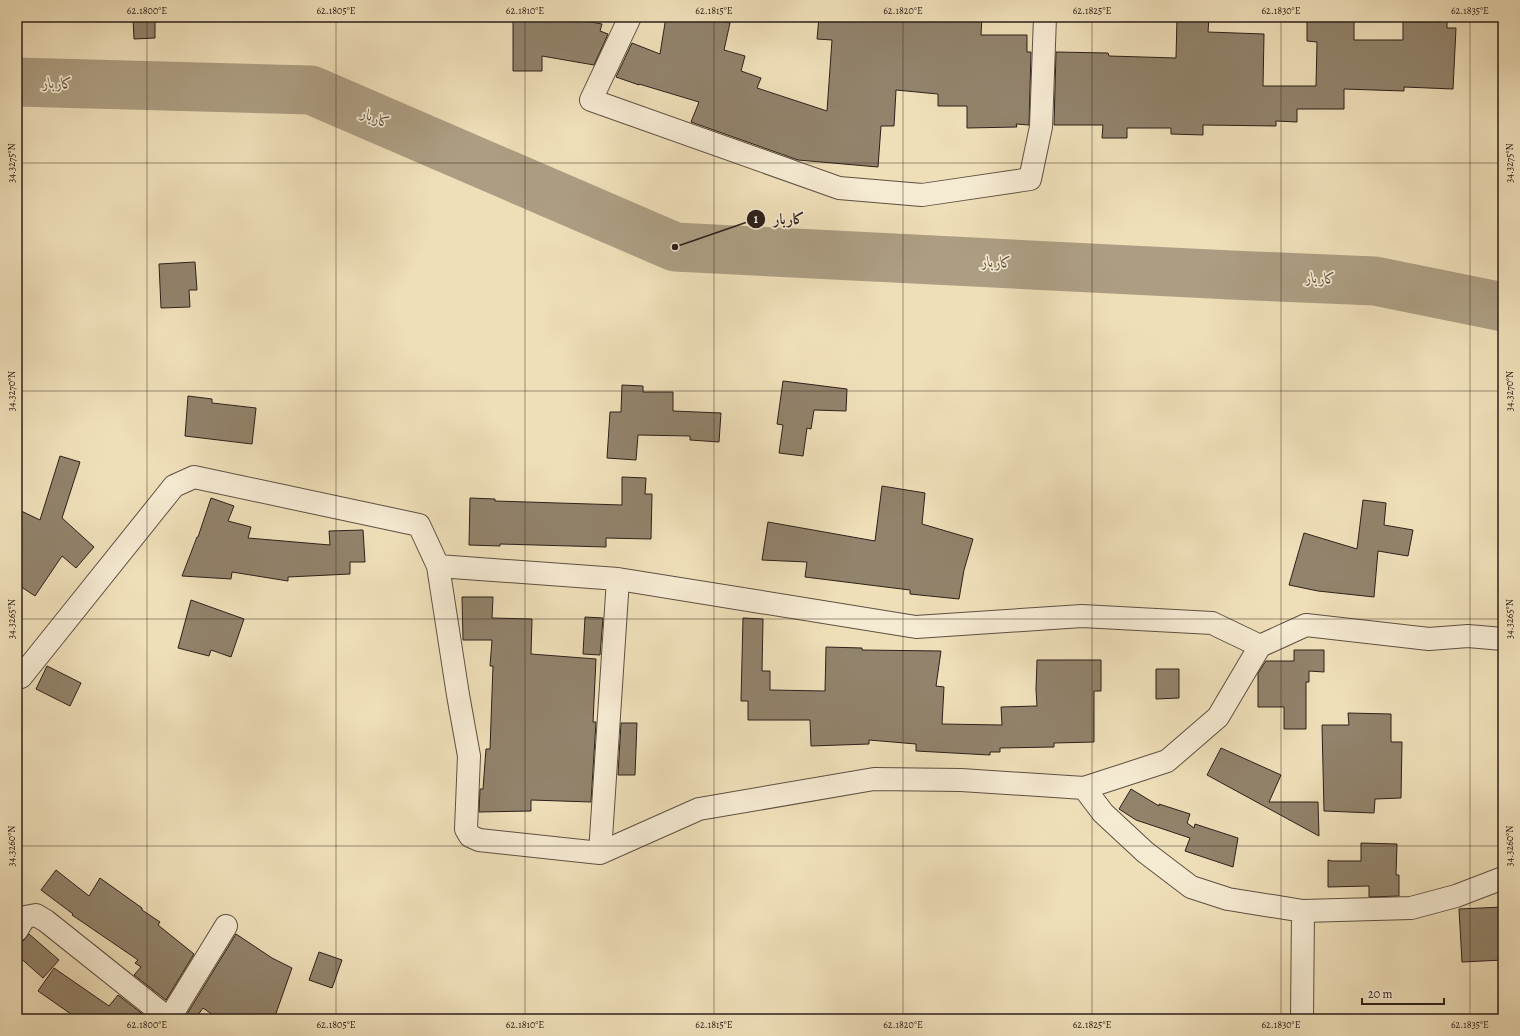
<svg xmlns="http://www.w3.org/2000/svg" width="1520" height="1036" font-family="Alegreya,Amiri,serif">
  <rect width="100%" height="100%" fill="#efdfb9"/>
  <filter id="stains"><feTurbulence type="fractalNoise" baseFrequency=".005" numOctaves="4"/><feColorMatrix values="0 0 0 0 .2 0 0 0 0 .09 0 0 0 0 .02 0 0 0 .5 -.17"/></filter>
  <radialGradient id="worn" r=".72"><stop offset=".6" stop-color="#630" stop-opacity="0"/><stop offset="1" stop-color="#630" stop-opacity=".3"/></radialGradient>
  <g fill="none" stroke-linecap="round" stroke-linejoin="round">
    <!-- river -->
    <path stroke="#ad9e83" stroke-width="49" d="M 17,82 L 311,90 L 675,247 L 1231,275 L 1375,281 L 1503,307"/>
  </g>
  <!-- building -->
  <path fill="#92836c" stroke="#2d2019" d="M 155,17 L 155,38 L 134,39 L 133,18 Z
    M 513,17 L 563,17 L 602,24 L 600,31 L 608,34 L 594,65 L 542,56 L 542,71 L 513,71 Z
    M 666,17 L 704,17 L 730,23 L 724,50 L 745,56 L 741,71 L 761,78 L 757,88 L 827,111 L 832,40 L 817,39 L 819,17 L 982,17 L 981,35 L 1027,35 L 1027,52 L 1031,52 L 1029,125 L 1016,124 L 1017,127 L 967,128 L 967,106 L 938,106 L 938,94 L 896,90 L 894,126 L 881,126 L 878,167 L 798,160 L 691,122 L 699,102 L 639,84 L 639,85 L 616,77 L 632,43 L 660,54 Z
    M 1177,17 L 1209,17 L 1208,32 L 1264,34 L 1263,86 L 1316,86 L 1317,42 L 1307,41 L 1307,17 L 1354,17 L 1354,40 L 1403,40 L 1403,17 L 1447,17 L 1447,28 L 1456,28 L 1453,89 L 1404,87 L 1404,91 L 1344,89 L 1344,109 L 1297,109 L 1297,122 L 1276,121 L 1276,126 L 1203,125 L 1203,135 L 1171,134 L 1171,128 L 1127,128 L 1127,138 L 1102,138 L 1103,125 L 1054,125 L 1056,52 L 1108,53 L 1109,56 L 1176,58 Z
    M 195,262 L 197,290 L 189,290 L 190,307 L 161,308 L 159,264 Z
    M 783,381 L 847,389 L 846,411 L 814,410 L 811,429 L 807,428 L 803,456 L 779,453 L 783,425 L 777,424 Z
    M 622,385 L 643,386 L 643,392 L 673,392 L 673,411 L 721,413 L 719,442 L 690,440 L 690,436 L 638,435 L 636,460 L 607,458 L 610,412 L 621,412 Z
    M 188,396 L 212,399 L 212,403 L 256,408 L 252,444 L 185,436 Z
    M 60,456 L 80,462 L 62,518 L 94,547 L 76,568 L 62,556 L 35,596 L 17,584 L 17,509 L 40,520 Z
    M 622,477 L 646,478 L 645,494 L 652,494 L 651,539 L 606,538 L 606,547 L 500,544 L 500,546 L 469,545 L 470,498 L 495,499 L 495,501 L 622,505 Z
    M 882,486 L 925,493 L 922,524 L 973,539 L 964,570 L 959,599 L 910,594 L 910,590 L 805,577 L 807,562 L 762,560 L 768,522 L 875,541 Z
    M 211,498 L 234,506 L 228,521 L 251,527 L 248,538 L 330,545 L 329,531 L 363,530 L 365,562 L 350,562 L 350,574 L 288,577 L 288,581 L 232,572 L 231,579 L 182,576 L 197,537 L 198,537 Z
    M 1363,500 L 1386,503 L 1384,525 L 1413,530 L 1408,556 L 1378,551 L 1374,597 L 1318,591 L 1289,585 L 1304,533 L 1357,549 Z
    M 462,597 L 493,597 L 492,618 L 532,619 L 531,654 L 596,659 L 593,722 L 596,722 L 591,802 L 531,800 L 531,811 L 479,812 L 480,789 L 483,789 L 486,749 L 490,749 L 493,666 L 490,666 L 492,640 L 463,640 Z
    M 191,600 L 244,619 L 231,657 L 211,650 L 209,656 L 178,648 Z
    M 585,617 L 603,618 L 600,655 L 583,654 Z
    M 743,618 L 763,619 L 762,671 L 770,671 L 770,690 L 825,691 L 826,647 L 862,648 L 862,650 L 941,651 L 936,686 L 944,687 L 942,724 L 1002,725 L 1001,707 L 1037,706 L 1036,690 L 1037,660 L 1101,660 L 1101,691 L 1094,691 L 1094,742 L 1054,743 L 1054,747 L 1000,748 L 1000,752 L 990,752 L 990,755 L 916,751 L 916,744 L 869,740 L 869,744 L 811,746 L 810,720 L 748,720 L 748,701 L 741,701 Z
    M 1294,650 L 1324,650 L 1324,672 L 1309,671 L 1309,682 L 1306,682 L 1306,729 L 1284,729 L 1284,707 L 1258,707 L 1258,673 L 1266,661 L 1294,661 Z
    M 47,666 L 81,683 L 70,706 L 36,689 Z
    M 1156,669 L 1179,669 L 1179,698 L 1156,699 Z
    M 1348,713 L 1391,714 L 1391,742 L 1402,742 L 1401,798 L 1375,799 L 1374,813 L 1324,811 L 1322,725 L 1349,725 Z
    M 621,723 L 637,723 L 635,775 L 618,775 Z
    M 1221,748 L 1281,775 L 1269,802 L 1318,802 L 1319,836 L 1207,775 Z
    M 1131,789 L 1159,806 L 1159,804 L 1190,814 L 1187,823 L 1194,828 L 1195,824 L 1238,838 L 1233,867 L 1185,851 L 1190,838 L 1136,820 L 1119,809 Z
    M 1361,843 L 1397,844 L 1396,875 L 1399,875 L 1399,896 L 1369,897 L 1369,886 L 1328,887 L 1328,860 L 1332,861 L 1361,861 Z
    M 56,870 L 89,896 L 100,878 L 142,908 L 142,910 L 160,922 L 158,925 L 194,954 L 166,1000 L 134,975 L 141,967 L 135,963 L 138,960 L 72,915 L 73,914 L 41,890 Z
    M 1503,907 L 1503,960 L 1462,962 L 1459,909 Z
    M 29,934 L 59,960 L 43,978 L 17,955 L 17,942 L 23,941 Z
    M 236,934 L 272,958 L 292,968 L 274,1019 L 219,1019 L 203,1008 L 195,1019 L 184,1019 Z
    M 319,952 L 342,960 L 332,988 L 309,980 Z
    M 54,968 L 109,1006 L 118,995 L 149,1019 L 78,1019 L 38,991 Z"/>
  <g fill="none" stroke-linecap="round" stroke-linejoin="round">
    <defs>
      <path id="street" d="M 630,17 L 591,100 L 839,188 L 922,195 L 1030,179 L 1041,127 L 1045,17
        M 438,566 L 458,695 L 469,756 L 466,829 L 470,836 L 479,840 L 600,853 L 699,809 L 874,779 L 961,780 L 1084,788 L 1167,761 L 1218,717 L 1260,646
        M 17,678 L 21,677 L 174,486 L 194,477 L 419,525 L 438,566 L 618,579 L 916,627 L 1082,616 L 1212,623 L 1260,646 L 1306,625 L 1429,639 L 1468,636 L 1503,639
        M 1084,788 L 1103,813 L 1145,852 L 1191,887 L 1228,899 L 1303,911 L 1411,908 L 1456,896 L 1503,878
        M 600,853 L 618,579
        M 17,930 L 25,917 L 36,915 L 46,921 L 169,1019
        M 169,1019 L 226,926
        M 1302,1019 L 1303,911"/>
    </defs>
    <!-- street casing -->
    <use href="#street" stroke="#5e5041" stroke-width="24"/>
    <!-- street -->
    <use href="#street" stroke="#f5ead2" stroke-width="22"/>
  </g>
  <!-- ticks -->
  <path fill="none" stroke="#2d2019" stroke-width="1" stroke-opacity="0.45" d="M 147,17 L 147,1019M 336,17 L 336,1019M 525,17 L 525,1019M 714,17 L 714,1019M 903,17 L 903,1019M 1092,17 L 1092,1019M 1281,17 L 1281,1019M 1470,17 L 1470,1019M 17,163 L 1503,163M 17,391 L 1503,391M 17,619 L 1503,619M 17,846 L 1503,846"/>
  <g text-anchor="middle" dominant-baseline="central" stroke-width="3.5" stroke-linejoin="round" paint-order="stroke">
    <!-- water labels -->
    <g font-size="15" font-style="italic" fill="#5a4c3e" stroke="#f5ead2">
      <text transform="translate(58 83) rotate(2)">کاربار</text>
      <text transform="translate(376 118) rotate(23)">کاربار</text>
      <text transform="translate(997 262) rotate(3)">کاربار</text>
      <text transform="translate(1321 278) rotate(3)">کاربار</text>
    </g>
  </g>
  <!-- callouts -->
  <path fill="none" stroke="#2d2019" stroke-width="1.5" d="M675 247L756 219"/>
  <g fill="#2d2019" stroke="#f5ead2" stroke-width="1.5">
    <circle cx="675" cy="247" r="4"/>
    <circle cx="756" cy="219" r="10"/>
  </g>
  <g font-size="12" text-anchor="middle" font-weight="bold" fill="#fff">
    <text x="756" y="223">1</text>
  </g>
  <g font-size="15" text-anchor="middle" font-weight="bold" fill="#2d2019" stroke="#f5ead2" stroke-width="3.5" stroke-linejoin="round" paint-order="stroke">
    <text x="789" y="224">کاربار</text>
  </g>
  <!-- margin -->
  <rect width="1520" height="1036" fill="none" stroke="#efdfb9" stroke-width="44"/>
  <!-- scale -->
  <path d="M1362 998v6h82v-6" fill="none" stroke="#2d2019" stroke-width="2"/>
  <text x="1368" y="998" font-size="12" fill="#2d2019" stroke="#f5ead2" stroke-width="3" paint-order="stroke">20 m</text>
  <rect x="22" y="22" width="1476" height="992" fill="none" stroke="#2d2019" stroke-width="1.5"/>
  <g font-size="10" text-anchor="middle" fill="#2d2019">
    <text x="147" y="14">62.1800°E</text>
    <text x="336" y="14">62.1805°E</text>
    <text x="525" y="14">62.1810°E</text>
    <text x="714" y="14">62.1815°E</text>
    <text x="903" y="14">62.1820°E</text>
    <text x="1092" y="14">62.1825°E</text>
    <text x="1281" y="14">62.1830°E</text>
    <text x="1470" y="14">62.1835°E</text>
    <text transform="translate(11 163) rotate(-90)" y="4">34.3275°N</text>
    <text transform="translate(1509 163) rotate(-90)" y="4">34.3275°N</text>
    <text transform="translate(11 391) rotate(-90)" y="4">34.3270°N</text>
    <text transform="translate(1509 391) rotate(-90)" y="4">34.3270°N</text>
    <text transform="translate(11 619) rotate(-90)" y="4">34.3265°N</text>
    <text transform="translate(1509 619) rotate(-90)" y="4">34.3265°N</text>
    <text transform="translate(11 846) rotate(-90)" y="4">34.3260°N</text>
    <text transform="translate(1509 846) rotate(-90)" y="4">34.3260°N</text>
    <text x="147" y="1028">62.1800°E</text>
    <text x="336" y="1028">62.1805°E</text>
    <text x="525" y="1028">62.1810°E</text>
    <text x="714" y="1028">62.1815°E</text>
    <text x="903" y="1028">62.1820°E</text>
    <text x="1092" y="1028">62.1825°E</text>
    <text x="1281" y="1028">62.1830°E</text>
    <text x="1470" y="1028">62.1835°E</text>
  </g>
  <rect width="100%" height="100%" filter="url(#stains)"/>
  <rect width="100%" height="100%" fill="url(#worn)"/>
</svg>
